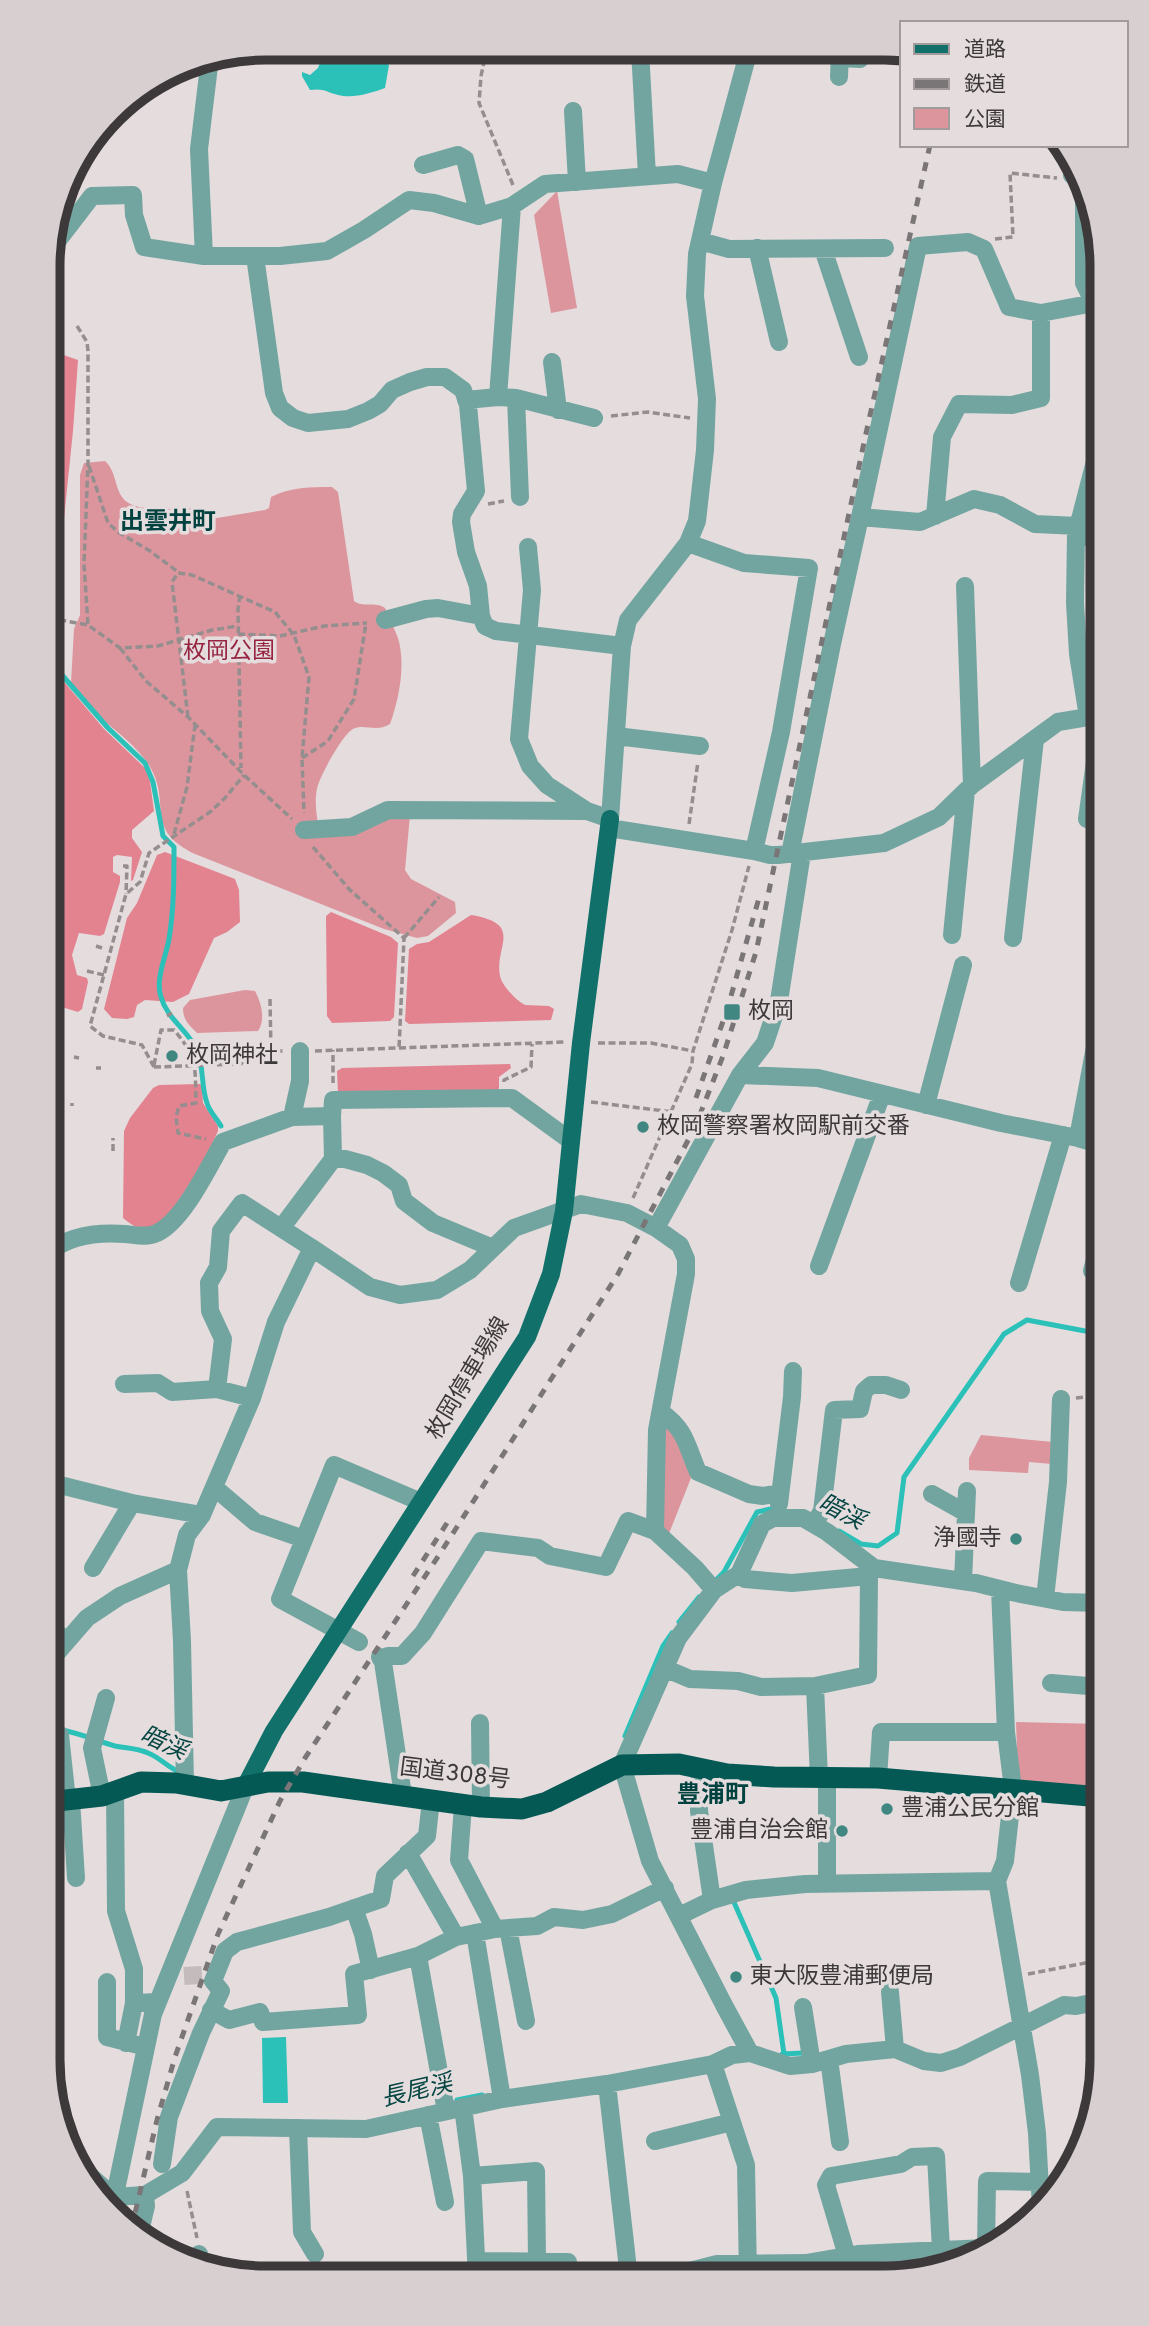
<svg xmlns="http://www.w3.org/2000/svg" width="1149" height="2326" font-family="Overpass,'Noto Sans JP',sans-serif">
  <rect width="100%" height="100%" fill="#e4dcdd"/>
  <!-- green -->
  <path fill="#dd959d" d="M 557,191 L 577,308 L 551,313 L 534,215 Z
    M 105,461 C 116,471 114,485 122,497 C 133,514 175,508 193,508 L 205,517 L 211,519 L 265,510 L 269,508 L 271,497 C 290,487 311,487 332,487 L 338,492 L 354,601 C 363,608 375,601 385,608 C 389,618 394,628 398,638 C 406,665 399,699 390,724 C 375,733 365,723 353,729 C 343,734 319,777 317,789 C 314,803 317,820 320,833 L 389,815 L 410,815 L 405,870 L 411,879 L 455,902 L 456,913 L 428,936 L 417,938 L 384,929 L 195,854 C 143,829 172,804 150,767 C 140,750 122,736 108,724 C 94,712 83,696 71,683 L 74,629 L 80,615 L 80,475 L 84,463 Z
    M 245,990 L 255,991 C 261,1002 266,1019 258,1031 L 197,1033 C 189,1025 183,1020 183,1008 L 190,1000 Z
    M 662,1419 L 688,1455 L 691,1478 L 668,1536 L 661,1522 Z
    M 981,1435 L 1053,1442 L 1052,1464 L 1029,1462 L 1028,1473 L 969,1470 L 969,1458 Z
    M 1016,1722 L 1101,1724 L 1101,1788 L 1018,1780 Z"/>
  <!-- forest -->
  <path fill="#e38390" d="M 49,350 L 78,360 L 73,431 L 49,664 L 104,729 L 145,768 L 150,781 L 154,811 L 132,830 L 132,838 L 142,852 L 133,880 L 131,881 L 132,857 L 117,855 L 113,857 L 113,872 L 120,876 L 120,882 L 104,934 L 100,936 L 79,933 L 72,955 L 77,975 L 87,978 L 88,982 L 82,1009 L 78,1012 L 65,1008 L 48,1008 Z
    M 165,852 L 235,879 L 239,890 L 240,922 L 227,932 L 214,938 L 189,994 L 173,1002 L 145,1000 L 137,1005 L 134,1017 L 127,1019 L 112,1018 L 104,1009 L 127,918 L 137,903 L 157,855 Z
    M 331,912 L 391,937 L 398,943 L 394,1017 L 390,1021 L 332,1023 L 327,1016 L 326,916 Z
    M 471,915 C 525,924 494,946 500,976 C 502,986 516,1000 525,1005 L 549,1006 L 554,1009 L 551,1020 L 409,1024 L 405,1021 L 409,949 L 417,944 L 429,942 Z
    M 510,1064 L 511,1068 L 499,1077 L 499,1088 L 497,1092 L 338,1093 L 337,1071 L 342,1068 Z
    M 200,1084 L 202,1086 L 203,1103 L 218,1126 L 218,1131 C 208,1154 174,1225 148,1229 C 139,1230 130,1224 123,1218 L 124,1131 L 130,1118 L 153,1088 L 159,1085 Z
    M 48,1103 L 52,1106 L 55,1115 L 59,1214 L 48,1233 Z"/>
  <!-- water -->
  <path fill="#2bc1b9" d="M 321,48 L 370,48 L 371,56 L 377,62 L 383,60 L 389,65 L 385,88 C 371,93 353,99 338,95 C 326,92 324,88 310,90 L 302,76 L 302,72 L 310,75 L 318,68 L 324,52 Z
    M 286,2037 L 288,2103 L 263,2103 L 262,2038 Z"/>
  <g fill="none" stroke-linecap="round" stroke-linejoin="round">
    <!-- stream -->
    <path stroke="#2bc1b9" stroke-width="5" d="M 49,660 L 108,728 L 145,763 L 153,782 L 163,836 L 174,847 C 174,878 174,909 169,939 C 166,957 155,979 161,997 C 167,1019 188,1030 197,1050 C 204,1067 201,1087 207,1103 C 209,1111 217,1119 221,1126
      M 839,1531 L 861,1544 L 878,1546 L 897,1533 L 904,1477 L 1004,1334 L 1027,1320 L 1101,1334
      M 716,1580 L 724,1572 L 757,1512 L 775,1508
      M 679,1622 L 699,1597
      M 61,1730 C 80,1733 97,1741 115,1746 C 126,1748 138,1748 148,1753 C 161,1758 169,1769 182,1773
      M 625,1736 L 663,1646 L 672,1633
      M 729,1898 L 733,1900 L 776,1998 L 784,2054
      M 782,2054 L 803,2053
      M 457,2100 L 482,2095"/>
    <!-- minor-tunnel -->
    <path stroke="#c3bbbc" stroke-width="18" stroke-dasharray="18 9" stroke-linecap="butt" d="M 184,1976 L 216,1974"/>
    <!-- path -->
    <path stroke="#958e8f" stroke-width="3.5" stroke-dasharray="7 3.5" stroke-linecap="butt" d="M 513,185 L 479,103 L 481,76 L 484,62 L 496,56 L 529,49
      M 995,239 L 1013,237 L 1010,173 L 1057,178
      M 77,326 L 87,342 L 88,351 L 88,464 L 84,564 L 88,625
      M 611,416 L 648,412 L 690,418
      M 89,466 L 108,523 L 118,532 L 150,551 L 178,572
      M 488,504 L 504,501
      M 240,595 L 238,609 L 241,768
      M 49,618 L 88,625 L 120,648 L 158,646 L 212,630 L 238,626
      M 238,634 L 280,636 L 324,626 L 367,623
      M 120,648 L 146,681 L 188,717 L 244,775 L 292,819
      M 188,717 L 172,582 L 178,573 L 192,575 L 275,612 L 294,635 L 309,677 L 302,758 L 304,813
      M 302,758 L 328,741 L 354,699 L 366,623
      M 689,824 L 698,762
      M 174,834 L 187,787 L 195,725
      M 313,847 L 350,890 L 404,938 L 399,1049
      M 123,866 L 127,866 L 126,894
      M 404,938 L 439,897
      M 96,946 L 102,948
      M 87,971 L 104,975
      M 270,999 L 271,1051
      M 167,1016 L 172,1013
      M 598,1043 L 651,1043 L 693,1051
      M 315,1051 L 566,1042
      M 74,1057 L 79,1058
      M 154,1065 L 161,1030 L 174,1030 C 198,1058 195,1068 196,1103 L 179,1106 L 176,1117 L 178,1133 L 206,1139
      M 154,1067 L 241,1064 L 255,1052 L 283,1051
      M 154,1067 L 142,1045 L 103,1036 L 90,1026 L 126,894 L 140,882 L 149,853 L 210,812 L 225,798 L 244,775
      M 96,1068 L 101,1068
      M 504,1082 L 504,1080 L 531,1067 L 532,1044
      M 333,1083 L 333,1050
      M 591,1102 L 673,1112
      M 72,1106 L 72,1103
      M 113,1151 L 113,1138
      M 633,1198 L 692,1064 L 693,1051 L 732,930 L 749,866
      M 1076,1398 L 1101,1395
      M 1028,1974 L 1101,1960
      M 187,2191 L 197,2238"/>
    <!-- minor -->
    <path stroke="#73a5a0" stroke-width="18" d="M 640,50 L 647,176
      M 839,58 L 860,59
      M 839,77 L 840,51
      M 573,111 L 577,182
      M 423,165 L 458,155 L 465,159 L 479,216
      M 1073,169 L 1072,175 L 1080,181
      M 1084,186 L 1084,283 L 1094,303 L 1102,308
      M 700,241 L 729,249 L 885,248
      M 757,248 L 779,342
      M 823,249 L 859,357
      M 49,252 L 92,196 L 133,195 L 134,215 L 144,247 L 204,256 L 280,256 L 327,251 L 364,230 L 409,200 L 434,203 L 479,216 L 512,206 L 545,184 L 678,174 L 713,183
      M 204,256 L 199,149 L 210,58
      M 255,256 L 274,393 L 280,408 L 293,418 L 308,423 L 348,419 L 368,411 L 380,404 L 392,390 L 410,382 L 427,377 L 445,377 L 463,390 L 468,405 L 476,491 L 462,514 L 461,522 L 466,552 L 478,586 L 481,616 L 485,626 L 496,631 L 622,646
      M 552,362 L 558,410
      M 498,397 L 512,206
      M 516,398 L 520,497
      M 466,400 L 498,397 L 516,398 L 594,418
      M 935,516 L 942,437 L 959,404 L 1012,405 L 1041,398 L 1041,313
      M 860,517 L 918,246 L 968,242 L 984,249 L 1009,307 L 1041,313 L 1094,303
      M 1076,535 L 1102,540
      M 688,543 L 744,563 L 809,568 L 781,732 L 754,851
      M 528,547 L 532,590 L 519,739 L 530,766 L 547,785 L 587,811 L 610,819 L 622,646 L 628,620 L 688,543 L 697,521 L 705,450 L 707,399 L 695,296 L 697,254 L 713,183 L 749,50
      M 965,586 L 972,785
      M 385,620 L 426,609 L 438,608 L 481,616
      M 1102,727 L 1088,717 L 1078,654 L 1075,603 L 1076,535 L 1102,434
      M 616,736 L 700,746
      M 1087,819 L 1100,726
      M 609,828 L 754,851 L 770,855 L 778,855 L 884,843 L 939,817 L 972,785 L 1058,722 L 1088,717
      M 304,830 L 352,827 L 388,810 L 587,811
      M 790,854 L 832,644 L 860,517 L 920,522 L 974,499 L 1000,505 L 1035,524 L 1078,526
      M 952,935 L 966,791
      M 1013,938 L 1035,739
      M 740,1075 L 818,1078 L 1001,1123 L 1078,1138 L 1102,1145
      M 926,1105 L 963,965
      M 292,1117 L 300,1081 L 300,1051
      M 1078,1138 L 1102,1009
      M 333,1159 L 345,1159 L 367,1165 L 383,1173 L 399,1185 L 404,1201 L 433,1223 L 493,1248
      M 282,1227 L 333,1159 L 332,1116
      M 656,1228 L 740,1075 L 765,1043 L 779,1001 L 802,853
      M 48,1253 C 69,1235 98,1232 125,1234 C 135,1235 147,1238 157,1233 C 183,1221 208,1168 223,1142 L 292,1117 L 332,1116 L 333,1100 L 512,1098 L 571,1141
      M 819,1266 L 882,1094
      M 1092,1271 L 1101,1236
      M 1019,1283 L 1063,1135
      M 124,1384 L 158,1383 L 172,1392 L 217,1389 L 252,1398
      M 217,1389 L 223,1339 L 210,1311 L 209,1283 L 218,1267 L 221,1231 L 242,1203 L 312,1248
      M 661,1412 C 687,1431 686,1445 698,1472 L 749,1494 L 763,1496 L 780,1493
      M 48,1482 L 132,1503 L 202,1515
      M 214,1487 L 255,1522 L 304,1539
      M 932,1494 L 966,1513
      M 779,1504 L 792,1397 L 793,1371
      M 814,1524 L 822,1511 L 834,1410 L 860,1409 L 864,1391 L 871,1385 L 886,1385 L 901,1390
      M 93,1568 L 132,1503
      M 963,1581 L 967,1491
      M 1045,1598 L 1058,1482 L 1061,1399
      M 48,1625 L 66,1641
      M 359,1642 L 280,1599 L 334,1465 L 421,1502
      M 380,1657 L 383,1662 L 403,1795
      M 383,1662 L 388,1656 L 402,1656 L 423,1633 L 481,1541 L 538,1548 L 550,1556 L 606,1567 L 628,1521 L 655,1531
      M 48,1663 L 87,1618 L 120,1596 L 178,1570
      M 664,1668 L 690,1679 L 738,1681 L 761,1687 L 815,1686 L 868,1675 L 869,1576 L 792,1583 L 745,1579 L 739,1574
      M 1051,1683 L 1101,1687
      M 815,1686 L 819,1778
      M 480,1723 L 481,1807
      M 48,1734 L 60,1735 L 67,1800
      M 700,1768 L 699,1811 L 712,1900
      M 827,1778 L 827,1884
      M 878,1778 L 881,1732 L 1006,1732
      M 185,1784 L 182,1641 L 178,1570 L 187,1535 L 202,1515 L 252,1398 L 276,1322 L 312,1248 L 370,1287 L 400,1295 L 437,1290 L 470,1270 L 514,1228 L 581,1204 L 627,1213 L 656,1228 L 680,1245 L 686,1259 L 686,1274 L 657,1430 L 655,1531 L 695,1568 L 714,1590
      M 115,1792 L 116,1911 L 134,1969 L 134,2003 L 158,2002
      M 102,1796 L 92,1748 L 106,1698
      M 71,1800 L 76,1878
      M 463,1805 L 459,1860 L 495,1929
      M 408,1853 L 456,1937 L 495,1929 L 537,1926 L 554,1917 L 583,1920 L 612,1914 L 665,1888
      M 997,1881 L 1005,1861 L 1013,1789 L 1006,1732 L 1000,1589
      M 354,1908 L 363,1934 L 371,1970
      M 679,1916 L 712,1900 L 746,1890 L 805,1884 L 997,1881 L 1030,2075 L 1037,2133 L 1041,2208
      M 508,1928 L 526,2021
      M 475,1933 L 502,2099
      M 418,1956 L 446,2111
      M 107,1982 L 107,2037 L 146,2047
      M 890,1992 L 895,2049
      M 803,2007 L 812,2064
      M 211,2010 L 229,2020 L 260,2012 L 263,2022 L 358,2015 L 354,1974 L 418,1956 L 456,1937
      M 126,2043 L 134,2003
      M 750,2053 L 725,2007 L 650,1861 L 622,1765 L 678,1638 L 714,1590 L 739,1574 L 762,1524 L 773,1518 L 803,1518 L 827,1532 L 874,1568 L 976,1583 L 1016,1593 L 1063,1602 L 1101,1603
      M 829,2059 L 840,2142
      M 713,2064 L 746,2165 L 748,2278
      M 607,2084 L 629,2278
      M 463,2107 L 472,2176 L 536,2171 L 537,2261
      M 428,2115 L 445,2202
      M 298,2128 L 302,2232 L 315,2254
      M 655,2141 L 732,2122
      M 162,2164 L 169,2117 L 201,2033 L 221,1991 L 213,1981 L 225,1951 L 237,1942 L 329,1917 L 381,1899 L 385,1876 L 427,1836 L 431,1800
      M 89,2175 L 114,2197 L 145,2195 L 182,2173 L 217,2127 L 366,2129 L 502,2099 L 607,2084 L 713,2064 L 732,2055 L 750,2053 L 790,2066 L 812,2064 L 846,2054 L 895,2049 L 924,2061 L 941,2063 L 960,2057 L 1064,2005 L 1076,2006 L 1101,2001
      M 472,2176 L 477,2278
      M 112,2209 L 153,2014 L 245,1787
      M 139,2236 L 146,2206 L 145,2195
      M 199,2254 L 199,2267
      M 847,2256 L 826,2185 L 831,2176 L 901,2164 L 912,2157 L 936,2156 L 941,2250
      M 476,2261 L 568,2262 L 570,2278
      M 662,2278 L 717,2264 L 806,2263 L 858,2254 L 986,2248 L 987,2181 L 1040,2182"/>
    <!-- major -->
    <path stroke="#11706a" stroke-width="18" d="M 245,1787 L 274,1731 L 527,1337 L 551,1274 L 564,1211 L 581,1043 L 610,819"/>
    <!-- highway -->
    <path stroke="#045955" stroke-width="21" d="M 48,1802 L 102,1796 L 141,1782 L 176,1783 L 221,1791 L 268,1782 L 303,1782 L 481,1807 L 522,1809 L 547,1802 L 622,1765 L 679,1764 L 727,1774 L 774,1777 L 878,1778 L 1101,1797"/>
    <!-- rail -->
    <path stroke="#7a7576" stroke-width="5" stroke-dasharray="9 9" stroke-linecap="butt" d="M 696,1098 L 727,1010 L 759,898
      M 413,1576 L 447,1523
      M 131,2230 L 157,2120 L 175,2057 L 218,1934 L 280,1801 L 305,1758 L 441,1552 L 618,1274 L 695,1127 L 723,1056 L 756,952 L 865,438 L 930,145"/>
  </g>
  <!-- markers -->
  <g fill="#408782" stroke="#e4dcdd" stroke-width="2.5">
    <rect x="723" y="1003" width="18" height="18" rx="3.5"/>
    <circle cx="172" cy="1056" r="7"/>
    <circle cx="643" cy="1127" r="7"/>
    <circle cx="1016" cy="1539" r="7"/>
    <circle cx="887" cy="1809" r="7"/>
    <circle cx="842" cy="1831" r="7"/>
    <circle cx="736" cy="1977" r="7"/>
  </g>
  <g text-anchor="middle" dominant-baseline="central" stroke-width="7" stroke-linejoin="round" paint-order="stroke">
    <!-- park labels -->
    <g font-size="23" fill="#962440" stroke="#e4dcdd">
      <text x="229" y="652">枚岡公園</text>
    </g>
    <!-- poi labels -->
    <g font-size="23" fill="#3d393a" stroke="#e4dcdd" text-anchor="start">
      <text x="748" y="1012">枚岡</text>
      <text x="186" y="1056">枚岡神社</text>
      <text x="657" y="1127">枚岡警察署枚岡駅前交番</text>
      <text x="1002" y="1539" text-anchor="end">浄國寺</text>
      <text x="901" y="1809">豊浦公民分館</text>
      <text x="828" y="1831" text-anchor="end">豊浦自治会館</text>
      <text x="750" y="1977">東大阪豊浦郵便局</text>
    </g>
    <!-- street labels -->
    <g font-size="23" fill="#3d393a" stroke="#e4dcdd">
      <text transform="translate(469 1379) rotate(-59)">枚岡停車場線</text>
      <text transform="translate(455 1775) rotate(7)">国道308号</text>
    </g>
    <!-- neighbourhood labels -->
    <g font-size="24" font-weight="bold" fill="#00423f" stroke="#e4dcdd">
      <text x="168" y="523">出雲井町</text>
      <text x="713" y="1796">豊浦町</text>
    </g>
    <!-- water labels -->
    <g font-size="24" font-style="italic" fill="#044542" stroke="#e4dcdd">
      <text transform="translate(841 1513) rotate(27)">暗渓</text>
      <text transform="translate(163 1744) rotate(24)">暗渓</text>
      <text transform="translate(417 2092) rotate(-13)">長尾渓</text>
    </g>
  </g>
  <!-- crop -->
  <path d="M0 0H1149V2326H0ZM266 60H884A206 206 0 0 1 1090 266V2060A206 206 0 0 1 884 2266H266A206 206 0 0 1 60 2060V266A206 206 0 0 1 266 60Z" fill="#d7cfd0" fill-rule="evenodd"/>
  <path fill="none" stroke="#3d393a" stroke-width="9" d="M266 60H884A206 206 0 0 1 1090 266V2060A206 206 0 0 1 884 2266H266A206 206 0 0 1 60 2060V266A206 206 0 0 1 266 60Z"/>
  <!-- legend -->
  <rect x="900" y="21" width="228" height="126" fill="#e4dcdd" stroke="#a19b9c" stroke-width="2"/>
  <rect x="914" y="44" width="35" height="10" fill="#11706a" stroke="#a19b9c" stroke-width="2"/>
  <text x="964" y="56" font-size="21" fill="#3d393a">道路</text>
  <rect x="914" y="79" width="35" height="10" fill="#7a7576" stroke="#a19b9c" stroke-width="2"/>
  <text x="964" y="91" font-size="21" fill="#3d393a">鉄道</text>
  <rect x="914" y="108" width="35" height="21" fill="#dd959d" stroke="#a19b9c" stroke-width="2"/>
  <text x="964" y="126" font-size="21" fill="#3d393a">公園</text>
</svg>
